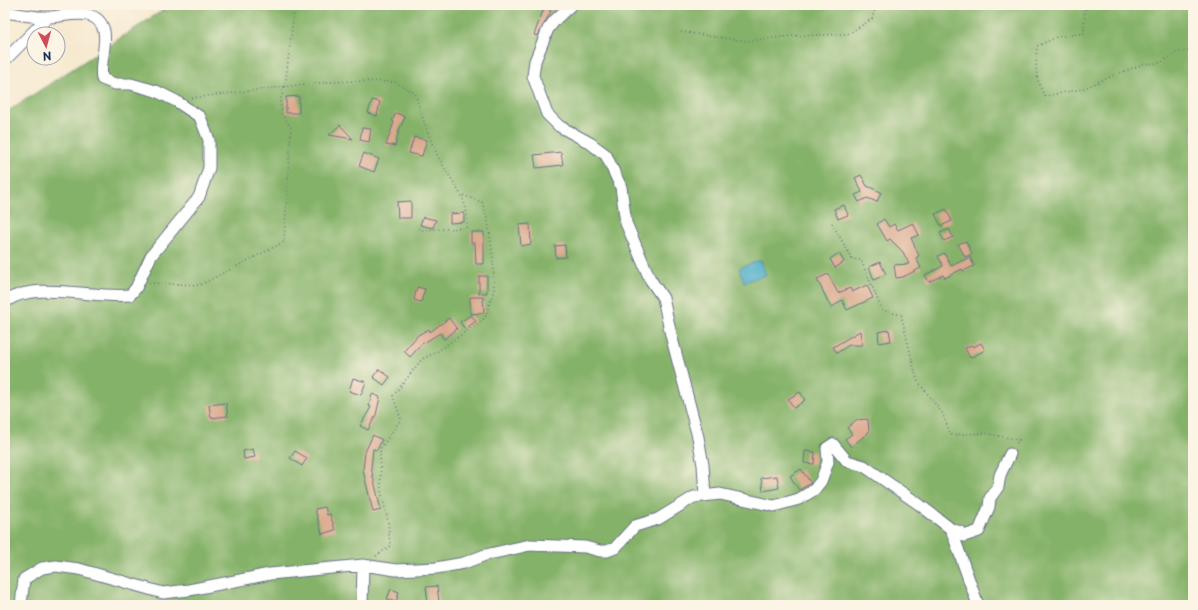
<svg xmlns="http://www.w3.org/2000/svg" width="1198" height="610" font-family="'Playpen Sans',sans-serif">
  <rect width="100%" height="100%" fill="#fcf5e5"/>
  <filter id="ink" filterUnits="userSpaceOnUse"><feTurbulence type="fractalNoise" baseFrequency=".025" numOctaves="2"/><feDisplacementMap in="SourceGraphic" scale="8" xChannelSelector="R" yChannelSelector="G"/><feConvolveMatrix kernelMatrix="1 2 1 2 8 2 1 2 1" color-interpolation-filters="sRGB"/></filter>
  <filter id="wash" filterUnits="userSpaceOnUse"><feTurbulence type="fractalNoise" baseFrequency=".012" numOctaves="4" result="noise"/><feDisplacementMap in="SourceGraphic" scale="16" xChannelSelector="R" yChannelSelector="G"/><feGaussianBlur stdDeviation="0.9" result="paint"/><feColorMatrix in="noise" values="0 0 0 0 0 0 0 0 0 0 0 0 0 0 0 0 0 1.4 0 .05"/><feComposite in="paint" operator="in"/></filter>
  <g filter="url(#wash)">
    <rect width="100%" height="100%" fill="#f6e9cf"/>
    <!-- forest -->
    <path fill="#85b269" stroke="#507064" d="M 171,5 L 1193,5 L 1193,605 L 5,605 L 5,113 Z"/>
    <!-- water -->
    <path fill="#4aacc9" stroke="#326e94" d="M 761,260 L 766,275 L 744,282 L 739,268 Z"/>
    <g id="blocks">
      <!-- building -->
      <path fill="#dba98e" d="M 545,5 L 550,6 L 549,10 L 551,11 L 538,36 L 534,35 Z
        M 299,96 L 299,113 L 286,113 L 286,97 Z
        M 372,100 L 380,102 L 377,116 L 368,113 Z
        M 396,113 L 405,117 L 399,130 L 395,146 L 391,145 L 391,146 L 386,145 L 394,122 L 392,121 Z
        M 340,125 L 353,139 L 329,135 Z
        M 362,128 L 371,129 L 369,142 L 360,140 Z
        M 414,137 L 427,140 L 422,156 L 409,153 Z
        M 561,152 L 563,165 L 536,168 L 534,155 Z
        M 364,153 L 379,159 L 374,172 L 359,166 Z
        M 861,175 L 867,186 L 881,192 L 877,202 L 867,198 L 859,202 L 855,195 L 862,192 L 855,178 Z
        M 411,201 L 411,218 L 398,218 L 397,202 Z
        M 844,205 L 848,215 L 838,219 L 834,209 Z
        M 946,209 L 952,221 L 941,226 L 935,214 Z
        M 464,213 L 464,222 L 450,223 L 450,214 Z
        M 423,217 L 436,220 L 433,228 L 420,225 Z
        M 884,219 L 889,227 L 894,224 L 898,230 L 913,223 L 919,235 L 911,238 L 919,256 L 916,258 L 921,268 L 903,277 L 896,278 L 894,265 L 909,264 L 903,252 L 890,239 L 887,241 L 883,234 L 877,224 Z
        M 530,224 L 531,244 L 521,246 L 519,225 Z
        M 949,229 L 953,237 L 944,241 L 940,233 Z
        M 471,232 L 484,232 L 484,264 L 476,264 L 475,243 L 471,243 Z
        M 966,241 L 972,254 L 965,257 L 958,244 Z
        M 565,245 L 566,257 L 556,258 L 555,246 Z
        M 839,253 L 844,262 L 835,268 L 830,259 Z
        M 944,253 L 951,266 L 970,257 L 974,266 L 963,271 L 962,269 L 945,278 L 943,275 L 929,282 L 925,275 L 943,266 L 938,256 Z
        M 880,262 L 886,274 L 874,280 L 869,267 Z
        M 828,274 L 838,293 L 850,288 L 852,292 L 867,285 L 873,298 L 847,310 L 842,300 L 831,308 L 817,279 Z
        M 479,276 L 487,276 L 487,293 L 479,293 Z
        M 417,287 L 425,289 L 421,302 L 414,300 Z
        M 470,297 L 483,297 L 484,313 L 470,314 Z
        M 471,315 L 476,321 L 465,329 L 460,322 Z
        M 449,318 L 457,329 L 444,339 L 440,333 L 422,344 L 410,357 L 404,351 L 418,335 L 429,329 L 430,332 Z
        M 889,330 L 891,341 L 879,343 L 878,332 Z
        M 860,331 L 862,345 L 849,345 L 837,353 L 833,347 Z
        M 981,343 L 985,350 L 970,358 L 965,348 L 971,345 L 973,347 Z
        M 379,369 L 390,377 L 384,385 L 373,377 Z
        M 353,378 L 366,382 L 361,395 L 349,391 Z
        M 800,392 L 805,400 L 794,408 L 788,399 Z
        M 372,394 L 380,397 L 376,415 L 368,430 L 360,426 L 371,407 L 369,406 Z
        M 226,403 L 228,416 L 211,418 L 209,405 Z
        M 868,419 L 869,432 L 851,447 L 845,439 L 852,434 L 847,428 L 856,420 Z
        M 373,435 L 382,440 L 377,450 L 373,449 L 371,468 L 381,510 L 373,512 L 363,470 L 365,452 Z
        M 253,449 L 255,457 L 244,459 L 243,451 Z
        M 295,451 L 307,458 L 302,466 L 290,458 Z
        M 805,451 L 815,452 L 814,464 L 804,463 Z
        M 801,469 L 811,483 L 799,490 L 790,476 Z
        M 777,476 L 779,488 L 763,491 L 761,478 Z
        M 325,507 L 327,515 L 330,514 L 335,530 L 322,534 L 315,509 Z
        M 437,586 L 439,602 L 428,604 L 426,587 Z
        M 391,589 L 399,592 L 396,602 L 387,599 Z"/>
    </g>
  </g>
  <g filter="url(#ink)">
    <use href="#blocks" fill-opacity="0" stroke="#687086" stroke-width="1"/>
    <g fill="none" stroke-linecap="round" stroke-linejoin="round">
      <defs>
        <path id="minor" d="M 571,5 L 555,20 L 548,29 L 535,61 L 533,76 L 547,114 L 559,126 L 590,143 L 606,155 L 621,187 L 626,223 L 650,279 L 663,298 L 671,335 L 698,437 L 703,465 L 705,496
          M 5,12 C 19,14 34,18 48,17 C 66,17 98,5 104,31 C 107,47 99,63 102,79 L 115,84 L 131,84 L 156,91 L 176,101 L 200,117 L 209,140 L 209,168 L 199,197 L 151,256 L 136,288 L 130,295 C 95,299 33,280 5,302
          M 5,60 L 47,18
          M 951,529 L 961,532 L 964,536 L 979,531 L 989,507 L 990,498 L 998,487 L 1000,475 L 1010,454
          M 21,605 L 24,579 L 42,568 L 56,566 L 79,569 L 163,593 L 189,590 L 270,574 L 363,565 L 396,570 L 436,568 L 464,563 L 485,555 L 530,545 L 585,547 L 600,551 L 607,551 L 615,548 L 635,526 L 658,519 L 694,497 L 720,494 L 774,506 L 799,499 L 814,490 L 821,481 L 828,462 L 827,448 L 833,444 L 847,461 L 864,466 L 920,505 L 951,529 L 978,605
          M 362,605 L 363,565"/>
      </defs>
      <!-- minor casing -->
      <use href="#minor" stroke="#687086" stroke-width="13"/>
      <!-- path -->
      <path stroke="#687086" stroke-width="1.5" stroke-dasharray="1 3" stroke-linecap="butt" d="M 1085,5 L 1084,33 L 1057,37 L 1037,46 C 1036,65 1034,79 1045,96 L 1082,89 L 1114,75 L 1144,64 L 1160,63 L 1176,53 L 1193,50
        M 681,32 L 746,41 L 791,36 L 848,34 L 872,19 L 876,5
        M 192,98 L 314,83 L 352,81 L 395,82 L 415,93 C 422,115 428,137 439,158 C 450,181 472,200 466,228 L 421,230 L 417,227
        M 832,223 L 852,259 L 861,260 L 882,310 L 901,315 L 917,380 L 942,413 L 951,435 L 985,433 L 1019,440 L 1015,446
        M 149,283 L 200,285 L 284,242 L 291,128 L 282,114 L 280,101 L 285,86 L 294,11 L 293,5
        M 376,556 L 390,546 L 388,521 L 381,491 L 380,449 L 401,419 L 393,396 L 422,359 L 438,351 L 485,318 L 494,289 L 493,258 L 488,222 L 482,202 L 462,195"/>
      <!-- minor -->
      <use href="#minor" stroke="#fff" stroke-width="11"/>
    </g>
  </g>
  <!-- margin -->
  <rect width="1198" height="610" fill="none" stroke="#fcf5e5" stroke-width="20"/>
  <!-- north arrow -->
  <g transform="translate(46 46) rotate(174)"><circle r="19" fill="#fcf5e5" stroke="#a2a6af"/>
  <path d="M0-3L7 15L0 10L-7 15Z" fill="#d1495b"/>
  <text y="-6" font-size="11" font-weight="bold" text-anchor="middle" fill="#1b2f5e">N</text>
  </g>
</svg>
